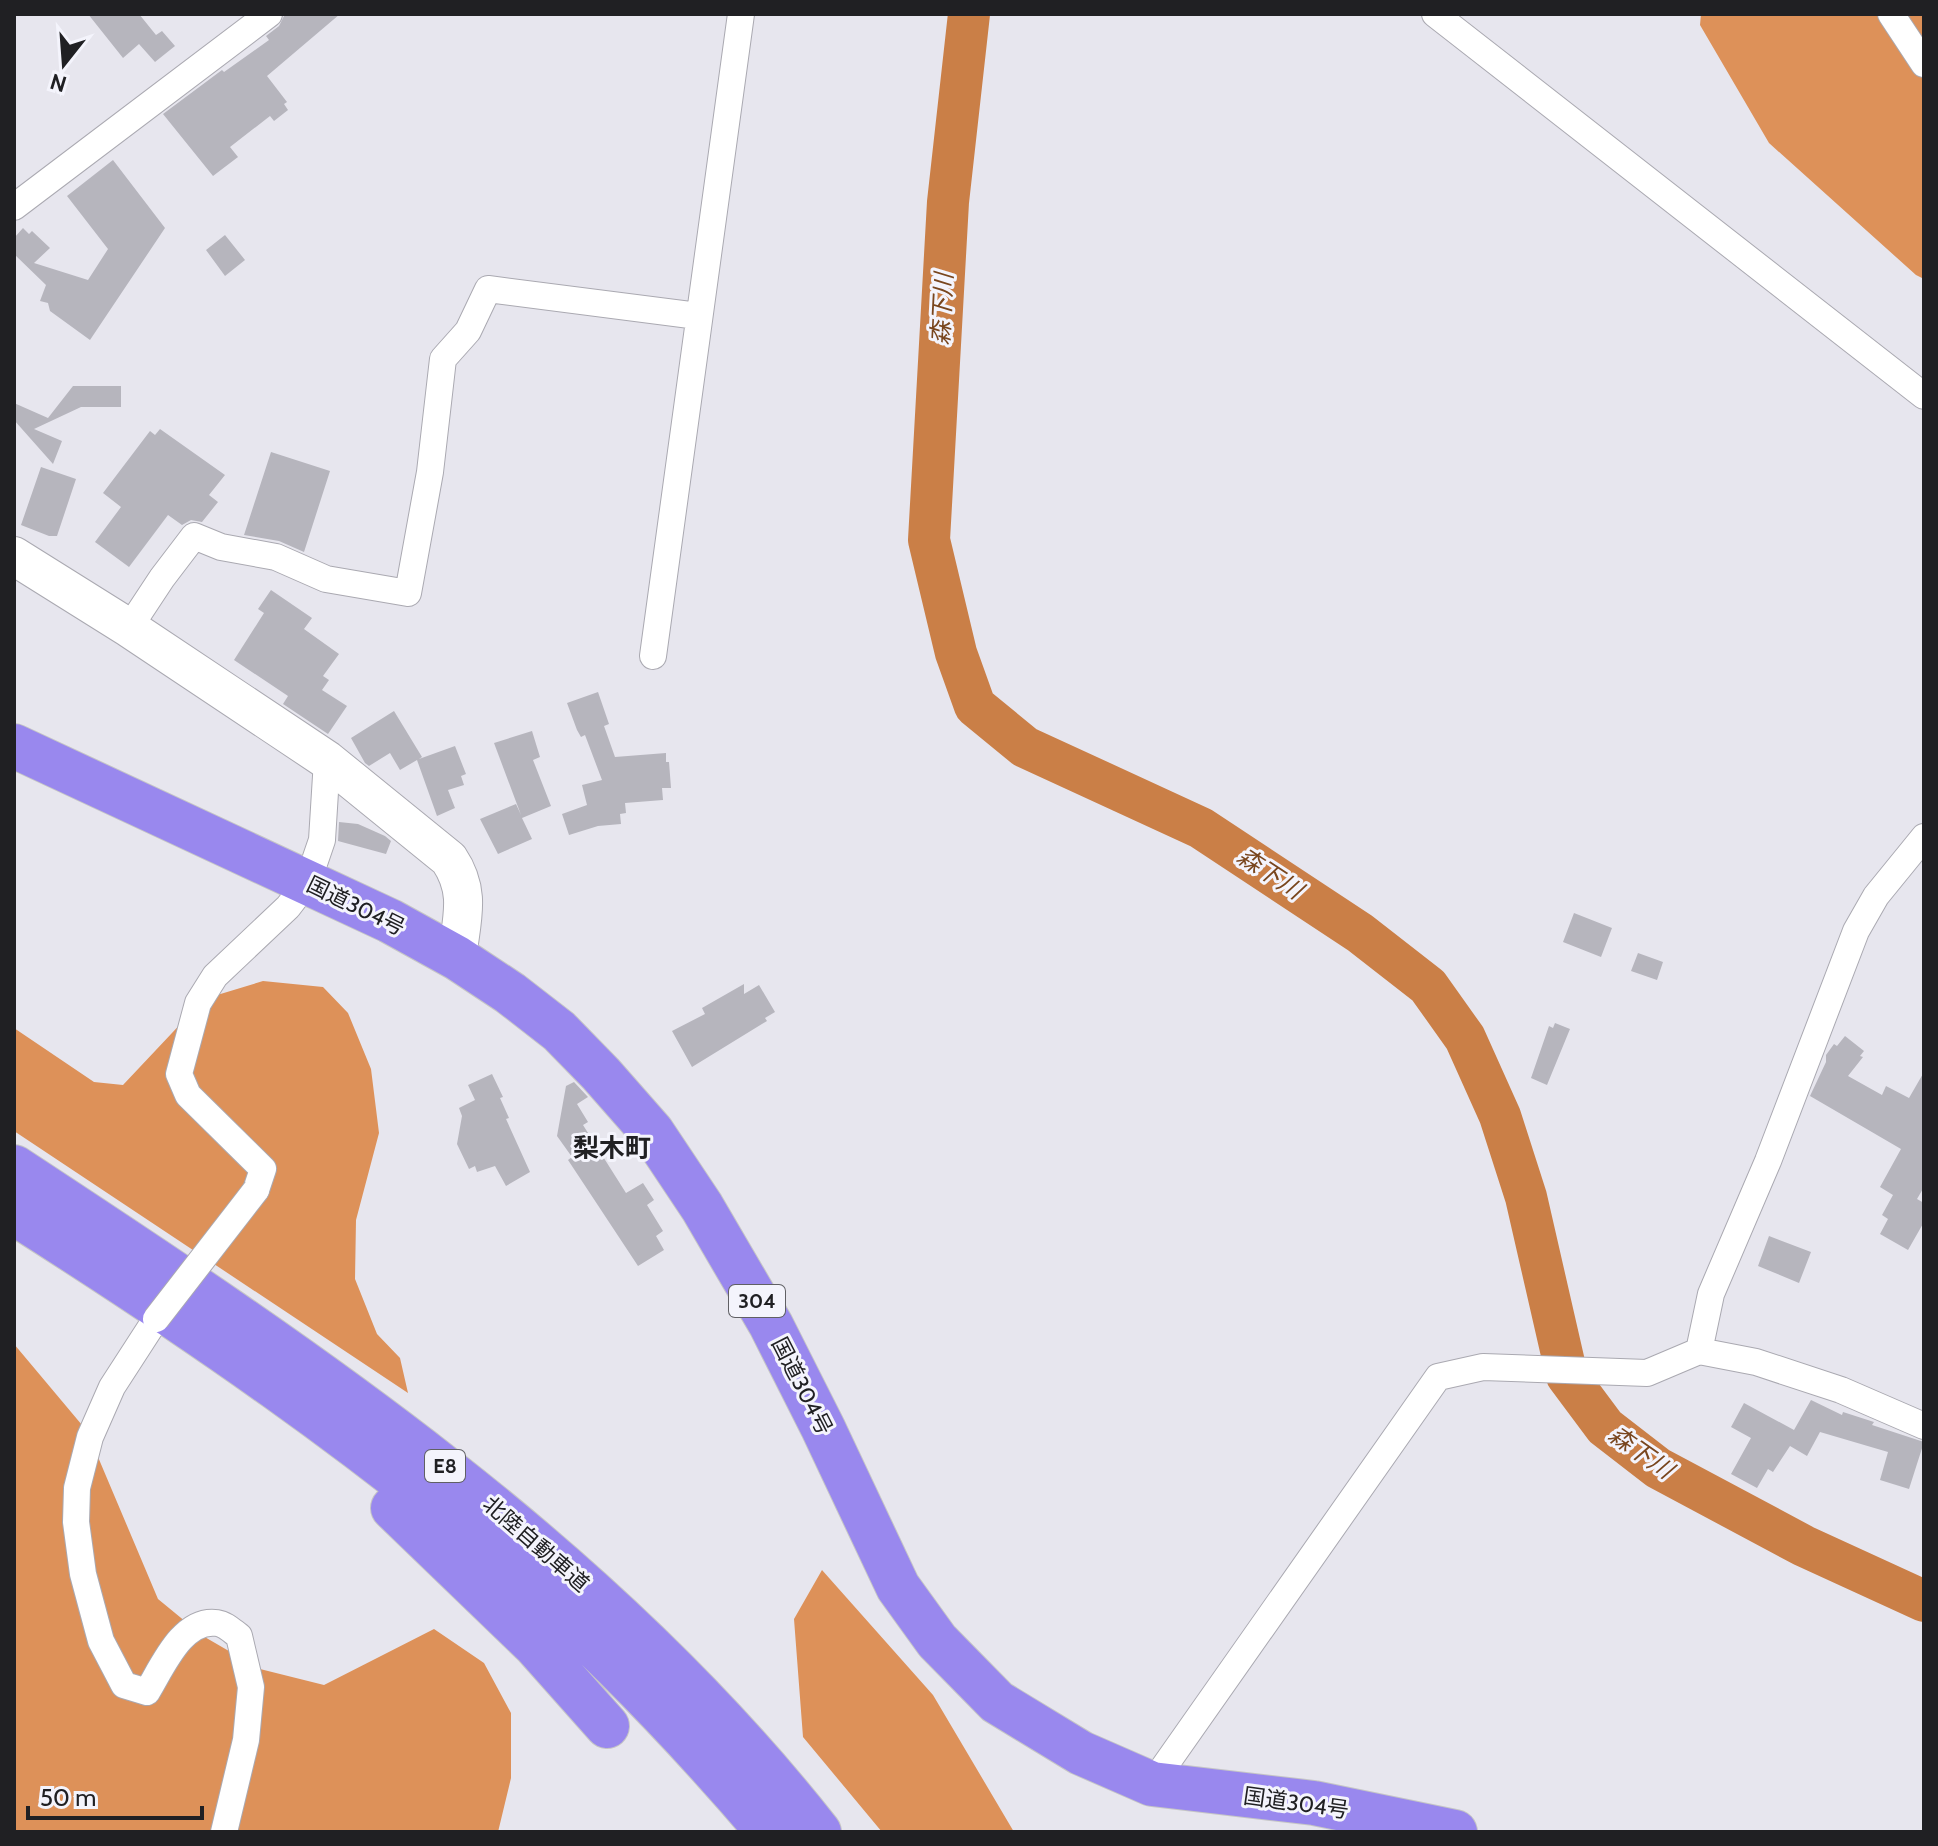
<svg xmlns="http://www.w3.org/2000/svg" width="1938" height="1846" font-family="Cabin,'Noto Sans JP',sans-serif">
  <rect width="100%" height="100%" fill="#e7e6ee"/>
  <!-- forest -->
  <path fill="#dd9159" d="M 1701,14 L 1924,14 L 1924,279 L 1916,275 L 1769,143 L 1700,25 Z
    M 263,981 L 323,987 L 348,1013 L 371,1069 L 379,1133 L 356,1220 L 355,1279 L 377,1334 L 400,1358 L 408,1393 L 14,1131 L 14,1028 L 94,1082 L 123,1085 L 204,999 Z
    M 14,1344 L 87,1431 L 158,1599 L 203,1636 L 260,1669 L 324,1685 L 434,1629 L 484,1663 L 511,1713 L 511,1778 L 498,1832 L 14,1832 Z
    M 822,1570 L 933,1695 L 1014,1832 L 882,1832 L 803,1737 L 794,1619 Z"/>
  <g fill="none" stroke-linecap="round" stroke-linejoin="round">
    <!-- river -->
    <path stroke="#ca7f47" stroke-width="42" d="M 969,14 L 948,202 L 929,540 L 956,653 L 975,706 L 1025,747 L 1201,828 L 1360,933 L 1428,986 L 1465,1038 L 1500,1116 L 1526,1197 L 1567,1376 L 1605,1427 L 1658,1468 L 1804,1546 L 1924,1601"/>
  </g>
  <!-- building -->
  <path fill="#b6b5bd" d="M 88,14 L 139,14 L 156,35 L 162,31 L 175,46 L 155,62 L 139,44 L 123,58 Z
    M 285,14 L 340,14 L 267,76 L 287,102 L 284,104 L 288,110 L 274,121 L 270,116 L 230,147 L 238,157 L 213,176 L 163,114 L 222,70 L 224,72 L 269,40 L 266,36 L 279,26 Z
    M 113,160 L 165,228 L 90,340 L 50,311 L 48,303 L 40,301 L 46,285 L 14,254 L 14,238 L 23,228 L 29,234 L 32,231 L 50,248 L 34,263 L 88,280 L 108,249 L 67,196 Z
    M 225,235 L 245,260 L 225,276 L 206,250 Z
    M 73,386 L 121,386 L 121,407 L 81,407 L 34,429 L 62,441 L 53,464 L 14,420 L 14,403 L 48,418 Z
    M 160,429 L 225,475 L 209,495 L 218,502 L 202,522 L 191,520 L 182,525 L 168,515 L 129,567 L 95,542 L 121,507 L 103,493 L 150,431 L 155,435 Z
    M 271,452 L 330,471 L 304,552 L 279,541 L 244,535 Z
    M 41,467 L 76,479 L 57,536 L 49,536 L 21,525 Z
    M 271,590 L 312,618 L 304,629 L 339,654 L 323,676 L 329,680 L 322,690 L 347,706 L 328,734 L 283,704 L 288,696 L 234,660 L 264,613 L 258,609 Z
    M 598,692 L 609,724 L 604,726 L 615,757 L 666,753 L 666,762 L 669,762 L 671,788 L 662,788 L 663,800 L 625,803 L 626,813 L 620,814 L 621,824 L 598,826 L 569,835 L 562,814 L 587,805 L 582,785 L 602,780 L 585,735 L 581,737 L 577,730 L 567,703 Z
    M 394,711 L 422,757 L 419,759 L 455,746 L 466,774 L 461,776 L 464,785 L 448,790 L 455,808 L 437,816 L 417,760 L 400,770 L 390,753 L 369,766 L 365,763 L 351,738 Z
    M 532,731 L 540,757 L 533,760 L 551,806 L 522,818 L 532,839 L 498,854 L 480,819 L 516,804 L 521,815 L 494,743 Z
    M 339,822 L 358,824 L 385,836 L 391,841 L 386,854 L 338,841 Z
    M 1574,913 L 1612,928 L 1601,957 L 1563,942 Z
    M 1638,953 L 1663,962 L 1657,980 L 1631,971 Z
    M 744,984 L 744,994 L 759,985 L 775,1012 L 765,1018 L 767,1021 L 692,1067 L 672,1031 L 705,1014 L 702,1008 Z
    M 1555,1023 L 1570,1029 L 1547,1085 L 1531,1078 L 1549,1026 L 1553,1028 Z
    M 1845,1036 L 1864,1051 L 1860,1056 L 1863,1057 L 1848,1076 L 1882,1095 L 1886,1086 L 1909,1098 L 1924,1072 L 1924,1187 L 1917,1199 L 1924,1203 L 1924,1222 L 1908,1250 L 1880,1234 L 1888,1219 L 1882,1215 L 1893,1195 L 1880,1187 L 1901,1149 L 1810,1096 L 1826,1062 L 1826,1055 L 1834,1044 L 1837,1046 Z
    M 492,1074 L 503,1097 L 500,1098 L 509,1118 L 506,1119 L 530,1172 L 506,1186 L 495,1166 L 477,1172 L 475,1166 L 469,1169 L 457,1144 L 462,1116 L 459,1108 L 475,1100 L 468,1085 Z
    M 574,1082 L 588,1097 L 577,1104 L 588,1122 L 583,1125 L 626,1193 L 643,1183 L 654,1200 L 647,1205 L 663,1231 L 656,1236 L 664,1250 L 638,1266 L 568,1160 L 572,1157 L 557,1136 L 566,1086 Z
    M 1769,1236 L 1811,1252 L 1799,1283 L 1758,1266 Z
    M 1811,1400 L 1842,1415 L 1843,1412 L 1874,1422 L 1872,1425 L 1924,1442 L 1909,1489 L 1880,1480 L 1888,1452 L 1820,1432 L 1807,1456 L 1790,1446 L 1773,1472 L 1768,1469 L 1757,1488 L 1731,1474 L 1751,1438 L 1731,1427 L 1744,1403 L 1794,1430 Z"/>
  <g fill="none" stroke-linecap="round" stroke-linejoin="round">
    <defs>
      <path id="street" d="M 1435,14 L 1924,396
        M 1891,14 L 1924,64
        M 14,207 L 269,14
        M 129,628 L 162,578 L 194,536 L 221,547 L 276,557 L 326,579 L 408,593 L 430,472 L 443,359 L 468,331 L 488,289 L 698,316
        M 653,656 L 741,14
        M 256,1190 L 263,1169 L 188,1095 L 179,1074 L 198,1003 L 215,976 L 288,907 L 308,881 L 322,840 L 327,760
        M 156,1319 L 112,1387 L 90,1437 L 77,1488 L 76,1522 L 83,1574 L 101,1641 L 124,1685 L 147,1692 C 162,1668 182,1618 217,1623 C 225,1624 232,1631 239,1636 L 251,1687 L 246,1740 L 224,1832
        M 1699,1351 L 1711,1294 L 1768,1161 L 1856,931 L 1876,896 L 1924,837
        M 1152,1784 L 1438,1377 L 1483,1367 L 1647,1373 L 1699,1351 L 1756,1362 L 1841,1390 L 1924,1426"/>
      <path id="secondary" d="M 14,556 L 129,628 L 327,760 L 449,859 C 472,893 461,920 457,958"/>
      <path id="highway" d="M 14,746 L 390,921 L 457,958 L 510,993 L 559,1031 L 601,1074 L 652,1132 L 702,1207 L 771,1325 L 823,1428 L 898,1587 L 937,1641 L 997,1702 L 1081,1753 L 1152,1784 L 1314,1803 L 1455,1832
        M 14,1167 C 305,1358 601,1555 819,1832
        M 14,1213 C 191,1325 365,1444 523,1581 C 612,1658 692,1743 768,1832
        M 393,1508 L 535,1645 L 607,1726"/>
    </defs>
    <!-- street casing -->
    <use href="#street" stroke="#aaa9b1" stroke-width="28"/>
    <!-- secondary casing -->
    <use href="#secondary" stroke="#aaa9b1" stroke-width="40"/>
    <!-- highway casing -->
    <use href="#highway" stroke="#c5c5c6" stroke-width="46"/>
    <!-- street -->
    <use href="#street" stroke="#fff" stroke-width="26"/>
    <!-- secondary -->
    <use href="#secondary" stroke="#fff" stroke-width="38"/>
    <!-- highway -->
    <use href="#highway" stroke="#98e" stroke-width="44"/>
    <defs>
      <path id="street-bridge" d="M 156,1319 L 256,1190"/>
    </defs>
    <!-- street-bridge casing -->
    <use href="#street-bridge" stroke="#aaa9b1" stroke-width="28" stroke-linecap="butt"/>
    <!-- street-bridge -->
    <use href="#street-bridge" stroke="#fff" stroke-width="26"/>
  </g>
  <g text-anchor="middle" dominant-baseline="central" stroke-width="6" stroke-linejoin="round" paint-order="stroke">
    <!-- shield labels -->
    <g fill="#f4f4fc" stroke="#606064" stroke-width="2">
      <rect x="729" y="1285" width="56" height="32" rx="6"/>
      <rect x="425" y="1450" width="40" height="32" rx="6"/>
    </g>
    <g font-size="20" font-weight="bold" fill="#202023">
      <text x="757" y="1301">304</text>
      <text x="445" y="1466">E8</text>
    </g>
    <!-- street labels -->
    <g font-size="22" fill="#202023" stroke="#f4f4fc">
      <text transform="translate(356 906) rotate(26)">国道304号</text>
      <text transform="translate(802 1386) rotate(63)">国道304号</text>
      <text transform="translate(536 1544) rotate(41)">北陸自動車道</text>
      <text transform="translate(1296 1803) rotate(8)">国道304号</text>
    </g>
    <!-- water labels -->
    <g font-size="24" font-style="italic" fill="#79461e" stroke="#f4f4fc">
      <text transform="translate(942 309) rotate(-87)">森下川</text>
      <text transform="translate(1270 873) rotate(33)">森下川</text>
      <text transform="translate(1641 1452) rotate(35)">森下川</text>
    </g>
    <!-- quarter labels -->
    <g font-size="26" font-weight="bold" fill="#202023" stroke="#f4f4fc">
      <text x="612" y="1148">梨木町</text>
    </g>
  </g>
  <!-- border -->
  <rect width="1938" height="1846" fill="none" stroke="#202023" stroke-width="32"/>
  <!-- north arrow -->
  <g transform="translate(64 64) rotate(197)" stroke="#f4f4fc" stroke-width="6" paint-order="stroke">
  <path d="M0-6L14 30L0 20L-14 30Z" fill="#202023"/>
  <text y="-12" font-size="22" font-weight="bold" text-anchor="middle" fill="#202023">N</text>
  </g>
  <!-- scale -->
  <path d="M28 1806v12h174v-12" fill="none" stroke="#202023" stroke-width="4"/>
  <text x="40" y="1806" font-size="24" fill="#202023" stroke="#f4f4fc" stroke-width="6" paint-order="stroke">50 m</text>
</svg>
